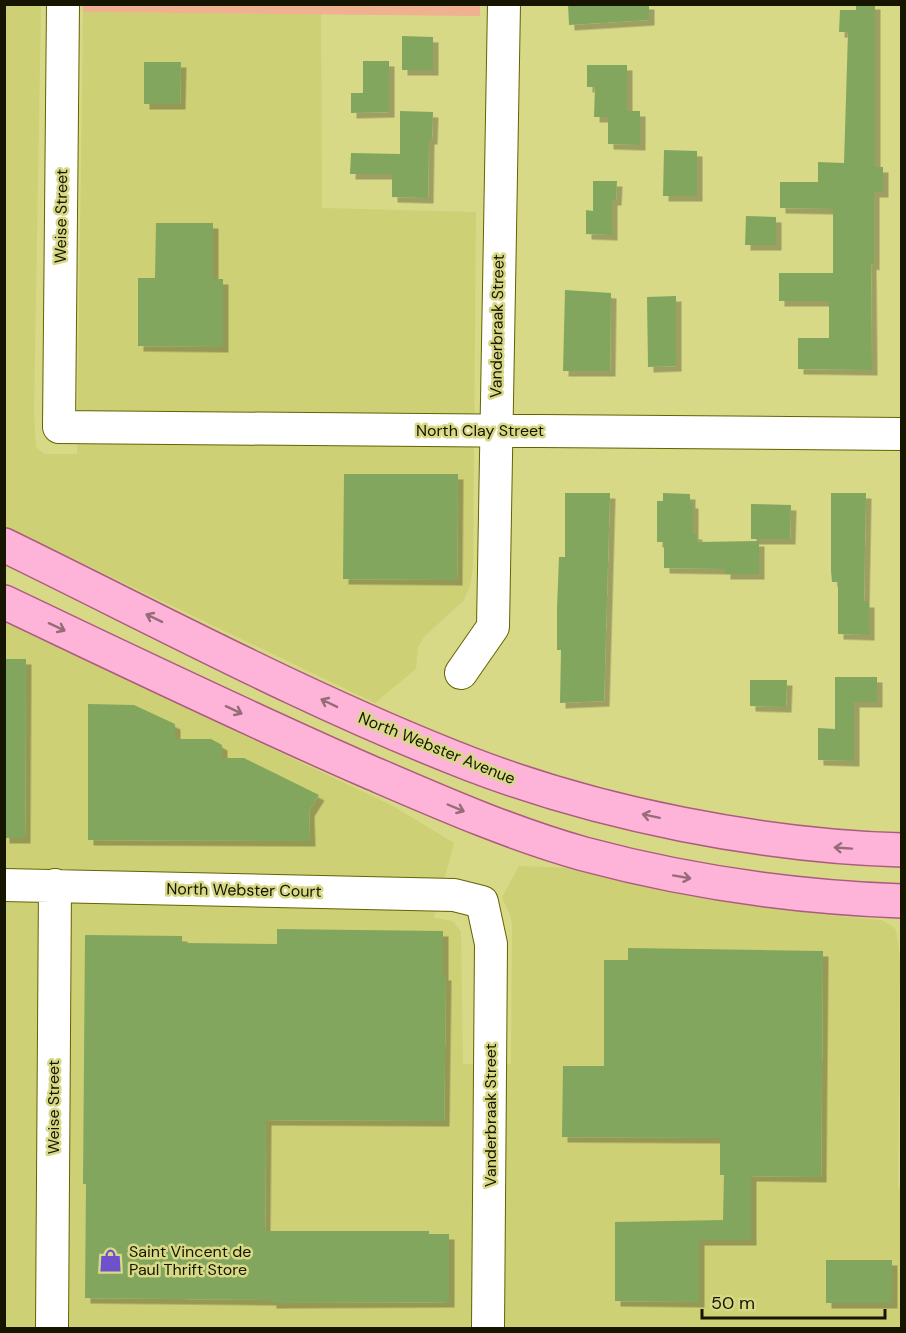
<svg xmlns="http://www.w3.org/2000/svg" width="906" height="1333" font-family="'DM Sans',sans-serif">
  <defs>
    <filter id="shadow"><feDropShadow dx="5.5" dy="5.5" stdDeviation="0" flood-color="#0004"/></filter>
  </defs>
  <rect width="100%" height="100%" fill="#d7d986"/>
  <!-- built -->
  <path fill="#cdd074" d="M 4,5 L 41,5 L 34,412 L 36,447 L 44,454 L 77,454 L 83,12 L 321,14 L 322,208 L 476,212 L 473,566 L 470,586 L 464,600 L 423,638 L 418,648 L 416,669 L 375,703 L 5,526 Z
    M 4,622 L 393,806 L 454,843 L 434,918 L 453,921 L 461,932 L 463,1064 L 511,1064 L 512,927 L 511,918 L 502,897 L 519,866 L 572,868 L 689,895 L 814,914 L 881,920 L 892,926 L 896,930 L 900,957 L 898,1188 L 902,1188 L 901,1328 L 5,1328 Z"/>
  <!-- green -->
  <path fill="#efb18f" d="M 83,4 L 480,4 L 480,16 L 83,12 Z"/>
  <!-- building -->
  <path fill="#83a65e" filter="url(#shadow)" d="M 568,4 L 649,4 L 649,20 L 569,25 Z
    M 856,4 L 875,4 L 875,167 L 883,167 L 883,192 L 874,192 L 874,265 L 871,264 L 872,370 L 798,369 L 798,338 L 829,338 L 829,301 L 779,301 L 779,273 L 833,273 L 833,209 L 780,208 L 780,182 L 818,182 L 818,162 L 844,163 L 848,32 L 839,32 L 840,10 L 856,10 Z
    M 402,36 L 433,37 L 433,70 L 402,70 Z
    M 363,61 L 389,61 L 389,112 L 351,113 L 351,93 L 363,93 Z
    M 144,62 L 181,62 L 180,104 L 144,104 Z
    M 587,65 L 627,65 L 627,111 L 640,111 L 640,145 L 608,144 L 608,117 L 594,117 L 595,87 L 587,87 Z
    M 400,111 L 433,112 L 432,139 L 429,139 L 428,198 L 392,197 L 392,174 L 350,174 L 351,153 L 400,154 Z
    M 664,150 L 697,151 L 697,196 L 663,196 Z
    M 593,181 L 617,181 L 616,200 L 612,200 L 612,235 L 586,234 L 586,210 L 593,211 Z
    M 746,216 L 776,217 L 776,245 L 745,245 Z
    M 156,223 L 213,223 L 213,279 L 223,279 L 223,347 L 138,346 L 138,278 L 155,278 Z
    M 565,290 L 611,293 L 610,371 L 563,371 Z
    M 676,296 L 676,366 L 648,367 L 647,297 Z
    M 344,474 L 458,474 L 457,580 L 343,579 Z
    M 565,493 L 610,493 L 604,701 L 560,703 L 561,650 L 557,650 L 557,608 L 559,557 L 565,557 Z
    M 663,493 L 690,494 L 690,503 L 693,503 L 693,534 L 697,534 L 697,542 L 759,541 L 759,574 L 725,574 L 725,569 L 664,568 L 664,542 L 657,542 L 657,501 L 663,501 Z
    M 831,493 L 866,493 L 864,602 L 869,602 L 869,635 L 838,634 L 838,582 L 832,582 L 831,571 Z
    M 751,504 L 791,505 L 790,539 L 751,539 Z
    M 4,659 L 26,659 L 25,838 L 4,838 Z
    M 835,677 L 877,677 L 877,702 L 854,702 L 854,761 L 818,760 L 818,728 L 835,729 Z
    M 750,680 L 787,680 L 786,707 L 750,706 Z
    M 88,704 L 134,705 L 175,724 L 175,739 L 211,739 L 222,745 L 222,758 L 244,758 L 319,795 L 309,811 L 310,841 L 88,840 Z
    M 277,929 L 443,931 L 443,975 L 446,975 L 444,1121 L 266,1120 L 265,1231 L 429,1231 L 429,1234 L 449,1234 L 449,1302 L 271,1303 L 271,1300 L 85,1298 L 86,1184 L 83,1184 L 85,935 L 182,936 L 182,943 L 277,944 Z
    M 628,948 L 823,951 L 821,1177 L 751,1176 L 751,1240 L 699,1240 L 699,1302 L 615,1301 L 615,1222 L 723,1220 L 724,1175 L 720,1175 L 720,1138 L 562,1137 L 563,1066 L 604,1066 L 604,960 L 628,960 Z
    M 826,1260 L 892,1260 L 892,1303 L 826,1303 Z"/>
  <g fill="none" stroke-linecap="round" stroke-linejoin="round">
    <defs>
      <path id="minor" d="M 63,4 L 59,427 L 902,434
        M 461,673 L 493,627 L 504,4
        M 4,885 L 454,895 L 482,902 L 491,944 L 488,1328
        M 52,1328 L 55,885"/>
      <path id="major" d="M 4,545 C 158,620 310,702 470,764 C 600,814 762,846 902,850
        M 4,602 C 124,659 244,717 365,770 C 437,801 509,833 584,854 C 688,882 795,897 902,901"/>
    </defs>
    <!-- minor casing -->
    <use href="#minor" stroke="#636300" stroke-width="34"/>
    <!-- major casing -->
    <use href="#major" stroke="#ac5c7d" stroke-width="36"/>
    <!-- minor -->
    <use href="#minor" stroke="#fff" stroke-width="32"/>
    <!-- major -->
    <use href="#major" stroke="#feb3d9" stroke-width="33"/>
  </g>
  <!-- one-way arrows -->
  <defs><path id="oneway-shaft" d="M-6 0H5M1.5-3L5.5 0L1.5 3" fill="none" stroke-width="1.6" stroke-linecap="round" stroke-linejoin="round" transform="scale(1.5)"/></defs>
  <g stroke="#966c77">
    <use href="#oneway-shaft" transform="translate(154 618) rotate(-154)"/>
    <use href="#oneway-shaft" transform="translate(57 627) rotate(25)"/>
    <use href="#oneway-shaft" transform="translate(329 703) rotate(-154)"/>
    <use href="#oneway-shaft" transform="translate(234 710) rotate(25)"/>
    <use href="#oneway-shaft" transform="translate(456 808) rotate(23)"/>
    <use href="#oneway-shaft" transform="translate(651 816) rotate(-168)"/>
    <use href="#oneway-shaft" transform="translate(843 848) rotate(-176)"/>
    <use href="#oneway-shaft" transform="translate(682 877) rotate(10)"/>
  </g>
  <!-- icons -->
  <defs>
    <symbol id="shop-bare" viewBox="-9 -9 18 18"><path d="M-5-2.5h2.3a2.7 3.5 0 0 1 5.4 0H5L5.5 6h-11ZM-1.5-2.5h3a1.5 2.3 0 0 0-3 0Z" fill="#6e51cb" stroke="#d7d986" stroke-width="2.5" paint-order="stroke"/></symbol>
  </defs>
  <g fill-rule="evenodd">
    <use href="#shop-bare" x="94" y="1244" width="33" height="33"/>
  </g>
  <g text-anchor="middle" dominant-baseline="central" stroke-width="5" stroke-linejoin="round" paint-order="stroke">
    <!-- street labels -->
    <g font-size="16" fill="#161600" stroke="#d7d986">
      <text transform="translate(61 216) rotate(-89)">Weise Street</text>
      <text transform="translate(497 326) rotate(-89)">Vanderbraak Street</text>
      <text x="480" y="430">North Clay Street</text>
      <text transform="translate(437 748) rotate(22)">North Webster Avenue</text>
      <text transform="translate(244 890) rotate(1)">North Webster Court</text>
      <text transform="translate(53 1107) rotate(-90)">Weise Street</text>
      <text transform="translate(490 1115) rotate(-90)">Vanderbraak Street</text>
    </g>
    <!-- poi labels -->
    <g font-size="16" fill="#161600" stroke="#d7d986" text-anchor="start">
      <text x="129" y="1251">Saint Vincent de<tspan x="129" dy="18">Paul Thrift Store</tspan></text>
    </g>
  </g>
  <!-- border -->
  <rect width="906" height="1333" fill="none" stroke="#161600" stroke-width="12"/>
  <!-- scale -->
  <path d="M702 1309v9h183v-9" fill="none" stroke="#161600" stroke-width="3"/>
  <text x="711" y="1309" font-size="18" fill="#161600" stroke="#d7d986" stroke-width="4.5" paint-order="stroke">50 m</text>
</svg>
